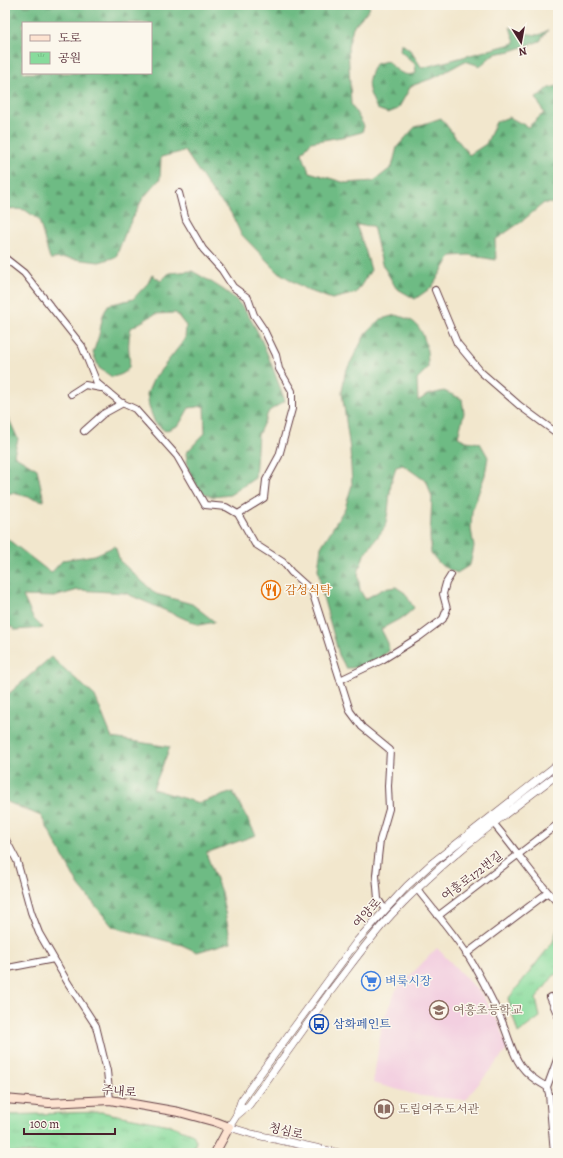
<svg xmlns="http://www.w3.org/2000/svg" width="563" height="1158" font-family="Alegreya,'Noto Serif KR',serif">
  <defs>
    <pattern id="forest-firs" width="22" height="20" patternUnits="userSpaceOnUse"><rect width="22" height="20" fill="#6ebb84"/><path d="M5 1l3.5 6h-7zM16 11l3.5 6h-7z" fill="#5c976c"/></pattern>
    <pattern id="park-tufts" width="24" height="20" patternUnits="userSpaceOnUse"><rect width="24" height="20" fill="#88db9c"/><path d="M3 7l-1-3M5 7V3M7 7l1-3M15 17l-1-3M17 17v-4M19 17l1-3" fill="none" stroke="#77bc87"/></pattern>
  </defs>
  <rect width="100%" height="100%" fill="#fbf7ec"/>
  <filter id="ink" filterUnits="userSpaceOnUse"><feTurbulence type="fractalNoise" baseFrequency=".025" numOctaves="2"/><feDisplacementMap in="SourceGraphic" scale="8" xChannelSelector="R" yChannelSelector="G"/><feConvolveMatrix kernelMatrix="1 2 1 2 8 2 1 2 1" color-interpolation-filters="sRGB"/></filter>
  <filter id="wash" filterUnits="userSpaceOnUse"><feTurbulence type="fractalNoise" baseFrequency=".012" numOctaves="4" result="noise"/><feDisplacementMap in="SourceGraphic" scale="16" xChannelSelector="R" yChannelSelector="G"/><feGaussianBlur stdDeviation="0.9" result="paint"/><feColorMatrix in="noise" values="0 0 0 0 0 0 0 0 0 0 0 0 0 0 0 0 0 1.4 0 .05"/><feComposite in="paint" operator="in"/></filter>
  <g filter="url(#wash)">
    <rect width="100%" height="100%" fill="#f2e7cd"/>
    <!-- built -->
    <path fill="#f3cfe0" d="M 437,948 L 482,995 L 500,1025 L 506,1046 L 506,1051 L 465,1100 L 421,1096 L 373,1083 L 382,1024 L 396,990 Z"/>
    <!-- forest -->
    <path fill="url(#forest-firs)" stroke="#5c6d58" fill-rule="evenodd" d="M 5,5 L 368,5 L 370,8 L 353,27 L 348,47 L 351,104 L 364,126 L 362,132 L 347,136 L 311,142 L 302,153 L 309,172 L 346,183 L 374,181 L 392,167 L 397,147 L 415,127 L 441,118 L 469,155 L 486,144 L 496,122 L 509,117 L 528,127 L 544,113 L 536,98 L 549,88 L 558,86 L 558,204 L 544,203 L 521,222 L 495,240 L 496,260 L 469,255 L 451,256 L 432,287 L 415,299 L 396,288 L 382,264 L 373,226 L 356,225 L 365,249 L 371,270 L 356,293 L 332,299 L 307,290 L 278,272 L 241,234 L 231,213 L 213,193 L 185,151 L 161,157 L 160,179 L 143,198 L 126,231 L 116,257 L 99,262 L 66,258 L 50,259 L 39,220 L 25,210 L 5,208 ZM 23,23 L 151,23 L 151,73 L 23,73 Z
      M 510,27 L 521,33 L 539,35 L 548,30 L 540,41 L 511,51 L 494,54 L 480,66 L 465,61 L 436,77 L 411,86 L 398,109 L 388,113 L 377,109 C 368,89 364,85 375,64 L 387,61 C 397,70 403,78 416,73 L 415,64 L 400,51 L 401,43 L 410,50 L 422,68 L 515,43 Z
      M 192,271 C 206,279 221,287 233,297 C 258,319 273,370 285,401 L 269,411 L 258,435 L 255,478 L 230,495 L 212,497 L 200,491 L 188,469 L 186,453 L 205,433 L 204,406 L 189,408 L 179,425 L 165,431 L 155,423 L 149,407 L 147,394 L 153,380 L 185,339 L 186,326 L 176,313 L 155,314 L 131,328 C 130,332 129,337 129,341 C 127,360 138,372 112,377 L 99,368 L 93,353 L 99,335 L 103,315 L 108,305 L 133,299 L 148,283 L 152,275 L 161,281 L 169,273 Z
      M 396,315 C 401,317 407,318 412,321 C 426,330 428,353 428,368 L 417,379 L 418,401 L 427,395 L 444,391 L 462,399 L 464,413 L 458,437 L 466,441 L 480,443 L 488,457 L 485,475 L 472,511 L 471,529 L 474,547 L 470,565 L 457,573 L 442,566 L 431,554 L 430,536 L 432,498 L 427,482 L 403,465 L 396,467 L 391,483 L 388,512 L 385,527 L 364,555 L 358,573 L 360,590 L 365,599 L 383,589 L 396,587 L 405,593 L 414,608 L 405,616 L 381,629 L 388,643 L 389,651 C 375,661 363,669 346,668 L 339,655 L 322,593 L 318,569 L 321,547 L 345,508 L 352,485 L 350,450 L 342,392 L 345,373 L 366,333 L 381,319 Z
      M 8,417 L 18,439 L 14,455 L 37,469 L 44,501 L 13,493 L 5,494 L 5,418 Z
      M 5,537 L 51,573 L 63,560 L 95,555 L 115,546 L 120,561 L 156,594 L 192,604 L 215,622 L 199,625 L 125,593 L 78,590 L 54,597 L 23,596 L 33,618 L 43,628 L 16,630 L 5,623 Z
      M 51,657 L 95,696 L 112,738 L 170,747 L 153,789 L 199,803 L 233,792 L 256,835 L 206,853 L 221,892 L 231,942 L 197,952 L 182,945 L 113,927 L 79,886 L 41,816 L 5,801 L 5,697 Z"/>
    <!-- park -->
    <path fill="url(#park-tufts)" stroke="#697d64" d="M 558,926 L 558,973 L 554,975 L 536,999 L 540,1017 L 518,1033 L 508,999 L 553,942 Z
      M 101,1112 L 170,1125 L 193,1134 L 196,1141 L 193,1153 L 5,1153 L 5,1115 Z"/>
  </g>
  <g filter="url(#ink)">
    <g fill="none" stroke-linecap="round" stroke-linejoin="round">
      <defs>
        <path id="minor" d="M 179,193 L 186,220 L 203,249 L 222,270 L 233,287 L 248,298 L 254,315 L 264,330 L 276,355 L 279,369 L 292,391 L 292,409 L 279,456 L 266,480 L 264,498 L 238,514
          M 5,258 L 24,273 L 82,346 L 97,383 L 120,402 L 135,409 L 177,456 L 205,505 L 226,507 L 238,514 L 255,544 L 283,562 L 291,572 L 312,591 L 350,711 L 362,727 L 390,750 L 388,786 L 389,809 L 380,840 L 376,875 L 378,899 L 385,910
          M 435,290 L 457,343 L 481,372 L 520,406 L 558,434
          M 71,394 L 85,385 L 101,388
          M 84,431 L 103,414 L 123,403
          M 340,680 L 382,660 L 419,637 L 443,619 L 447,609 L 443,594 L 446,583 L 451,575
          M 493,823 C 516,849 534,879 558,903
          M 5,838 L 17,861 L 31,912 L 39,933 L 68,983 L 96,1026 L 107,1071 L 110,1100
          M 417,889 C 434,910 452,932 467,954 C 480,975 491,997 501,1019 C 515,1051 512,1068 547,1087 L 549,1094 L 554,1153
          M 438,916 L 558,824
          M 466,954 L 547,893
          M 8,968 L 54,959
          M 550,997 L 558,1016
          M 547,1087 L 558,1057"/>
        <path id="tertiary" d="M 236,1116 L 241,1101 L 260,1074 L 357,941 L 385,910 L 407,886 L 431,864 L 558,764
          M 339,1153 L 252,1134 L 229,1127 L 236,1116 L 249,1105 C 276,1068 303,1030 330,992 C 350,966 369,939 392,914 C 442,861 500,818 558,774"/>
        <path id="secondary" d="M 5,1099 L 49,1103 L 110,1100 L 179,1112 L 216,1122 L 229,1127 L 215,1153"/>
      </defs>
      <!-- minor casing -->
      <use href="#minor" stroke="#633d43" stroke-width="8"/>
      <!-- tertiary casing -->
      <use href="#tertiary" stroke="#633d43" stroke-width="8"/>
      <!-- secondary casing -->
      <use href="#secondary" stroke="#633d43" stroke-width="10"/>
      <!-- minor -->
      <use href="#minor" stroke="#fff" stroke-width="6"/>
      <!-- tertiary -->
      <use href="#tertiary" stroke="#fff" stroke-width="7"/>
      <!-- secondary -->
      <use href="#secondary" stroke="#fde3d1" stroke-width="8"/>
    </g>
  </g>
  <!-- icons -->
  <defs>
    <symbol id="restaurant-ring" viewBox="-11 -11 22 22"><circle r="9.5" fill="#fbf7ec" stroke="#e8710a" stroke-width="1.5"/><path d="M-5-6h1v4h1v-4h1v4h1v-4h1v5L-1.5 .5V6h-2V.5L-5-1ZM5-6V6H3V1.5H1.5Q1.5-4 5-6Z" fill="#e8710a"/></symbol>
    <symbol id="supermarket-ring" viewBox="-11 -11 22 22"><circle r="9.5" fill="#fbf7ec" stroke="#3f7fe0" stroke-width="1.5"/><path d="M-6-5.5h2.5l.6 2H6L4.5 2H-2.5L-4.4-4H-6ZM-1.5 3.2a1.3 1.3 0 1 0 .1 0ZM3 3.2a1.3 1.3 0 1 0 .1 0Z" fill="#3f7fe0"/></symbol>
    <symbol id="school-ring" viewBox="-11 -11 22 22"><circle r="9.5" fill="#fbf7ec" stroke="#8d6e63" stroke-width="1.5"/><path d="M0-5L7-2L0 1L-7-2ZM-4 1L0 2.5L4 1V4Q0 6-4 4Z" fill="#8d6e63"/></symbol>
    <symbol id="bus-ring" viewBox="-11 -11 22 22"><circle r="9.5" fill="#fbf7ec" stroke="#1a4fb4" stroke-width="1.5"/><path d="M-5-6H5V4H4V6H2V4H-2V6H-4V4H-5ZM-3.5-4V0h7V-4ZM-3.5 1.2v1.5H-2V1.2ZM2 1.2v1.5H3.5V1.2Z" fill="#1a4fb4"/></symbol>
    <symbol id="library-ring" viewBox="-11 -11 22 22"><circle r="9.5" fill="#fbf7ec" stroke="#8d6e63" stroke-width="1.5"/><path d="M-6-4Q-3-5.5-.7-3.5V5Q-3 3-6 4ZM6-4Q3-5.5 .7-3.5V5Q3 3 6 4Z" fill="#8d6e63"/></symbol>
  </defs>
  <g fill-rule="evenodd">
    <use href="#restaurant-ring" x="260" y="579" width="22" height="22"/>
    <use href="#supermarket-ring" x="360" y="970" width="22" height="22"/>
    <use href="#school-ring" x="428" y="999" width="22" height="22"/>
    <use href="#bus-ring" x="308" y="1013" width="22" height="22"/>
    <use href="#library-ring" x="373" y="1098" width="22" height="22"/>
  </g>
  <g text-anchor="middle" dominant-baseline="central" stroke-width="3" stroke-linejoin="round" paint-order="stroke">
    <!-- food labels -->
    <g font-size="12" fill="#c56008" stroke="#fbf7ec" text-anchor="start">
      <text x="285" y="590">감성식탁</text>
    </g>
    <!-- street labels -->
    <g font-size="12" fill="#4a1f2b" stroke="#fbf7ec">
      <text transform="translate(472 876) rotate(-37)">여흥로172번길</text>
      <text transform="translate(367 913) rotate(-48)">여양로</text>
      <text transform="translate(119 1091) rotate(5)">주내로</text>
      <text transform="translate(286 1131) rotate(13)">청심로</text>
    </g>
    <!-- shop labels -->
    <g font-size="12" fill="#366cbe" stroke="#fbf7ec" text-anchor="start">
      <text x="385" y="981">벼룩시장</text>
    </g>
    <!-- education labels -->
    <g font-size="12" fill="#785e54" stroke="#fbf7ec" text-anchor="start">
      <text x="453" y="1010">여흥초등학교</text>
      <text x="398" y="1109">도립여주도서관</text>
    </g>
    <!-- transit labels -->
    <g font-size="12" fill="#164399" stroke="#fbf7ec" text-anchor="start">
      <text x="333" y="1024">삼화페인트</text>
    </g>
  </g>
  <!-- margin -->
  <rect width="563" height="1158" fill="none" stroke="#fbf7ec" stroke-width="20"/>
  <!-- legend -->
  <rect x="22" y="22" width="130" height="52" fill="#fbf7ec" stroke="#b4a19f"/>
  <rect x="30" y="35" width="20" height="6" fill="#fde3d1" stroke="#b4a19f"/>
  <text x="58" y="42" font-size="12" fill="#4a1f2b">도로</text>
  <rect x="30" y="52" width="20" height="12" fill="url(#park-tufts)" stroke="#b4a19f"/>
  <text x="58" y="62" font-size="12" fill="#4a1f2b">공원</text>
  <!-- north arrow -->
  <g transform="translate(521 42) rotate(169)" stroke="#fbf7ec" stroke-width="3" paint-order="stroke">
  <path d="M0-3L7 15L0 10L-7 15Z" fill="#4a1f2b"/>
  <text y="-6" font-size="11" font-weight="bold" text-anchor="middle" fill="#4a1f2b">N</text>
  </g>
  <!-- scale -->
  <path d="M24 1128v6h91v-6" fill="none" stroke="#4a1f2b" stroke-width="2"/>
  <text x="30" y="1128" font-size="12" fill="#4a1f2b" stroke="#fbf7ec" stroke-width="3" paint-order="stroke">100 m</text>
</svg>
